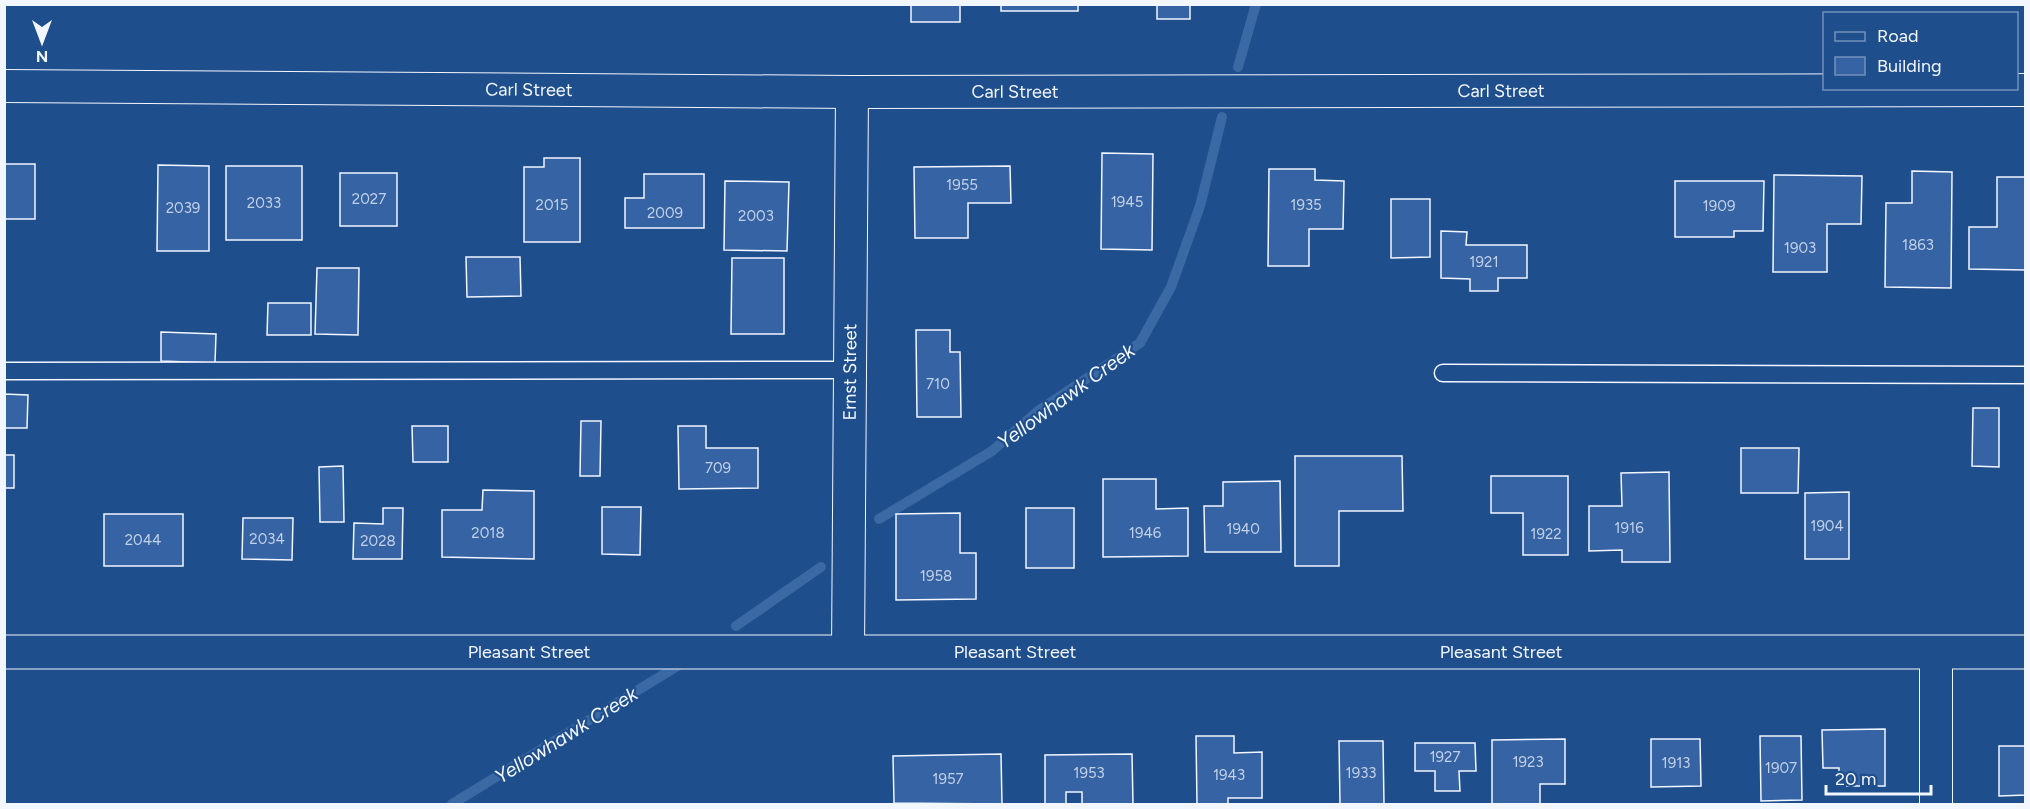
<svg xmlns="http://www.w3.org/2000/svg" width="2030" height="809" font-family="Figtree,sans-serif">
  <rect width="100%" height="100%" fill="#1f4e8c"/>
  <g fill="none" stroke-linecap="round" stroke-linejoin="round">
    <!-- stream -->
    <path stroke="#3b69a3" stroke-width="10" d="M 1238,67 L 1256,4
      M 879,519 L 992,451 L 1038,411 L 1140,343 L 1171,287 L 1200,206 L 1222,117
      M 736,626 L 821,567
      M 452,804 L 679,665"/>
  </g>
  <!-- building -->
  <path fill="#3563a3" stroke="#f2f6ff" stroke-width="1.5" d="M 911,4 L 960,4 L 960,22 L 911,22 Z
    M 1001,4 L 1078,4 L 1078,11 L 1001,11 Z
    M 1157,4 L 1190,4 L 1190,19 L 1157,19 Z
    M 1102,153 L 1153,154 L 1152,250 L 1101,249 Z
    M 544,158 L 580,158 L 580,242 L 524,242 L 524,167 L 544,167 Z
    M 4,164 L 35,164 L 35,219 L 4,219 Z
    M 158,165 L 209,166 L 209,251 L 157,251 Z
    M 226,166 L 302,166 L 302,240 L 226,240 Z
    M 1010,166 L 1011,203 L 968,203 L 968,238 L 915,238 L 914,167 Z
    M 1269,169 L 1315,169 L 1315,180 L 1344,181 L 1343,229 L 1309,229 L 1309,266 L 1268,266 Z
    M 1912,171 L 1952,172 L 1951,288 L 1885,287 L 1886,203 L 1912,203 Z
    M 340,173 L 397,173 L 397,226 L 340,226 Z
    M 644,174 L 704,174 L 704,228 L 625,228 L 625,198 L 644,198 Z
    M 1774,175 L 1862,176 L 1861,224 L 1827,224 L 1827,272 L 1773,272 Z
    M 1997,177 L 2026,177 L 2026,270 L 1969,269 L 1969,227 L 1997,227 Z
    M 725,181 L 789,182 L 787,251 L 724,250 Z
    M 1675,181 L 1764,181 L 1763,231 L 1734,231 L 1734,237 L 1675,237 Z
    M 1391,199 L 1430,199 L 1430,257 L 1391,258 Z
    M 1441,231 L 1467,232 L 1466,245 L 1527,245 L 1527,278 L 1498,278 L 1498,291 L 1470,291 L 1470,279 L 1441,278 Z
    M 466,257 L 520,257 L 521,296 L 467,297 Z
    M 732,258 L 784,258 L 784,334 L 731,334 Z
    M 317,268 L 359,268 L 358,335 L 315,334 Z
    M 268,303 L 311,303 L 311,335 L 267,335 Z
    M 916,330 L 950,330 L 950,352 L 960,352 L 961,417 L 917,417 Z
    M 161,332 L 216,334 L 215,363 L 161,361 Z
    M 4,394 L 28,395 L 27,428 L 4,428 Z
    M 1973,408 L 1999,408 L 1999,467 L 1972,466 Z
    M 581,421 L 601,421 L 600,476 L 580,476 Z
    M 412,426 L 448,426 L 448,462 L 413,462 Z
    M 678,426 L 706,426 L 706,448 L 758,448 L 758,488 L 679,489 Z
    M 1741,448 L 1799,448 L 1798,493 L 1741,493 Z
    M 4,455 L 14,455 L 14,488 L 4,488 Z
    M 1295,456 L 1402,456 L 1403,511 L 1339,511 L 1339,566 L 1295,566 Z
    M 343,466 L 344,522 L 320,522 L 319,467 Z
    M 1669,472 L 1670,562 L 1622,562 L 1622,550 L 1589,551 L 1589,506 L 1622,506 L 1621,473 Z
    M 1491,476 L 1568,476 L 1568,555 L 1523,555 L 1523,513 L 1491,513 Z
    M 1103,479 L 1156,479 L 1156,509 L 1188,508 L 1188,556 L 1103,557 Z
    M 1280,481 L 1281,552 L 1205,552 L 1204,506 L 1223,506 L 1223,482 Z
    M 483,490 L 534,491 L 534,559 L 442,557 L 442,510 L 482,510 Z
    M 1849,492 L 1849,559 L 1805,559 L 1805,493 Z
    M 602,507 L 641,507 L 640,555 L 602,554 Z
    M 383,508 L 403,508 L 402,559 L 353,559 L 354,523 L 383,524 Z
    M 1026,508 L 1074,508 L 1074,568 L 1026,568 Z
    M 960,513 L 960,553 L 976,553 L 976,599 L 896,600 L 896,514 Z
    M 104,514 L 183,514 L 183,566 L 104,566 Z
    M 243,518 L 293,518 L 292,560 L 242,559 Z
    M 1885,729 L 1885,786 L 1839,786 L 1839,768 L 1823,768 L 1822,730 Z
    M 1196,736 L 1234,736 L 1234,753 L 1262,752 L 1262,798 L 1228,798 L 1228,804 L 1197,804 Z
    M 1760,736 L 1801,736 L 1802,800 L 1761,801 Z
    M 1565,739 L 1565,784 L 1540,784 L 1540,804 L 1492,804 L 1492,740 Z
    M 1651,739 L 1700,739 L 1701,786 L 1651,787 Z
    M 1339,741 L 1383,741 L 1384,804 L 1340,804 Z
    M 1415,743 L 1475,743 L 1476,771 L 1459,771 L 1460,791 L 1435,791 L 1435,771 L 1415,771 Z
    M 1999,746 L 2026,746 L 2026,795 L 1999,796 Z
    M 1001,754 L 1002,804 L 894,803 L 893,756 Z
    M 1132,754 L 1133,804 L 1082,804 L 1082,792 L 1066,792 L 1066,804 L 1045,804 L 1045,755 Z"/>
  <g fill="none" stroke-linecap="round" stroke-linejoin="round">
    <defs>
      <path id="lane" d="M 4,371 L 850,370
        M 1443,373 L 2026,375"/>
      <g id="street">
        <path id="s1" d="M 4,86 L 852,92 L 2026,90"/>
        <path id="s2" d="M 848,652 L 852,92"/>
        <path d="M 1936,653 L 1936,804"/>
      </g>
      <g id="secondary">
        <path id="s3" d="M 4,652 L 2026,652"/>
      </g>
    </defs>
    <!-- lane casing -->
    <use href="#lane" stroke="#f2f6ff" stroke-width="19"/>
    <!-- street casing -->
    <use href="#street" stroke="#f2f6ff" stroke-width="34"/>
    <!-- secondary casing -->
    <use href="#secondary" stroke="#f2f6ff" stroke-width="35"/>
    <!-- lane -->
    <use href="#lane" stroke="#1f4e8c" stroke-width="16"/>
    <!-- street -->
    <use href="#street" stroke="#1f4e8c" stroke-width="32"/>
    <!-- secondary -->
    <use href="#secondary" stroke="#1f4e8c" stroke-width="33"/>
  </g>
  <g text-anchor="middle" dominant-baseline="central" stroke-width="4.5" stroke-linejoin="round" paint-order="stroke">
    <!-- number labels -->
    <g font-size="15" fill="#c3d1e8">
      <text x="962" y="185">1955</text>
      <text x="369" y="199">2027</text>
      <text x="1127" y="202">1945</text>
      <text x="264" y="203">2033</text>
      <text x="552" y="205">2015</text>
      <text x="1306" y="205">1935</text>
      <text x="1719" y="206">1909</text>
      <text x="183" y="208">2039</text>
      <text x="665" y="213">2009</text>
      <text x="756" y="216">2003</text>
      <text x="1918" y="245">1863</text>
      <text x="1800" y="248">1903</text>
      <text x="1484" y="262">1921</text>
      <text x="938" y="384">710</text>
      <text x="718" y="468">709</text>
      <text x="1827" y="526">1904</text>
      <text x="1629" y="528">1916</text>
      <text x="1243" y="529">1940</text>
      <text x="488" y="533">2018</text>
      <text x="1145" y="533">1946</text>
      <text x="1546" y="534">1922</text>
      <text x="267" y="539">2034</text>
      <text x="143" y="540">2044</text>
      <text x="378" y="541">2028</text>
      <text x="936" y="576">1958</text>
      <text x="1445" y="757">1927</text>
      <text x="1528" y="762">1923</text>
      <text x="1676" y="763">1913</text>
      <text x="1781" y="768">1907</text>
      <text x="1089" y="773">1953</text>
      <text x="1361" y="773">1933</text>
      <text x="1229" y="775">1943</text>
      <text x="948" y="779">1957</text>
    </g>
    <!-- street labels -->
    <g font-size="18" fill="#f2f6ff" stroke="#1f4e8c">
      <text stroke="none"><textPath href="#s1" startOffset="525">Carl Street</textPath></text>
      <text stroke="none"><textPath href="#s1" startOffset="1497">Carl Street</textPath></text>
      <text stroke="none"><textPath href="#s1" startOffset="1011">Carl Street</textPath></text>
      <text stroke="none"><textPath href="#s2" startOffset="280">Ernst Street</textPath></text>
      <text stroke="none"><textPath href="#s3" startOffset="525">Pleasant Street</textPath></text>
      <text stroke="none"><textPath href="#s3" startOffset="1011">Pleasant Street</textPath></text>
      <text stroke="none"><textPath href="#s3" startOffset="1497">Pleasant Street</textPath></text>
    </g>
    <!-- water labels -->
    <g font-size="20" font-style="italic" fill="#f2f6ff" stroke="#1f4e8c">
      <text transform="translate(1066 396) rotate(-36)">Yellowhawk Creek</text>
      <text transform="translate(566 735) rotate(-32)">Yellowhawk Creek</text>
    </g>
  </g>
  <!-- border -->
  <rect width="2030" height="809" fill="none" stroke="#f2f6ff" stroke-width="12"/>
  <!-- legend -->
  <rect x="1823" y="12" width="195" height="78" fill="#1f4e8c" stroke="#7391ba" stroke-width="1.5"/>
  <rect x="1835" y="32" width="30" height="9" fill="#1f4e8c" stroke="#7391ba" stroke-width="1.5"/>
  <text x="1877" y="42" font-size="18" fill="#f2f6ff">Road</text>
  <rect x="1835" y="57" width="30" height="18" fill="#3563a3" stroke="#7391ba" stroke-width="1.5"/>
  <text x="1877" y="72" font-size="18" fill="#f2f6ff">Building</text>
  <!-- north arrow -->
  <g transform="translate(42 42) rotate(180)" stroke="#1f4e8c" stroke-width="4.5" paint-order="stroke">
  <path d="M0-4.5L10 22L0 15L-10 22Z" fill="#f2f6ff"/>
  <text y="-9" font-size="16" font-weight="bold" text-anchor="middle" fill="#f2f6ff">N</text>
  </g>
  <!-- scale -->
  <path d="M1826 785v9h105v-9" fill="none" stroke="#f2f6ff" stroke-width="3"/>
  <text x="1835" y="785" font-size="18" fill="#f2f6ff" stroke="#1f4e8c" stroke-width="4.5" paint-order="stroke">20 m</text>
</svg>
